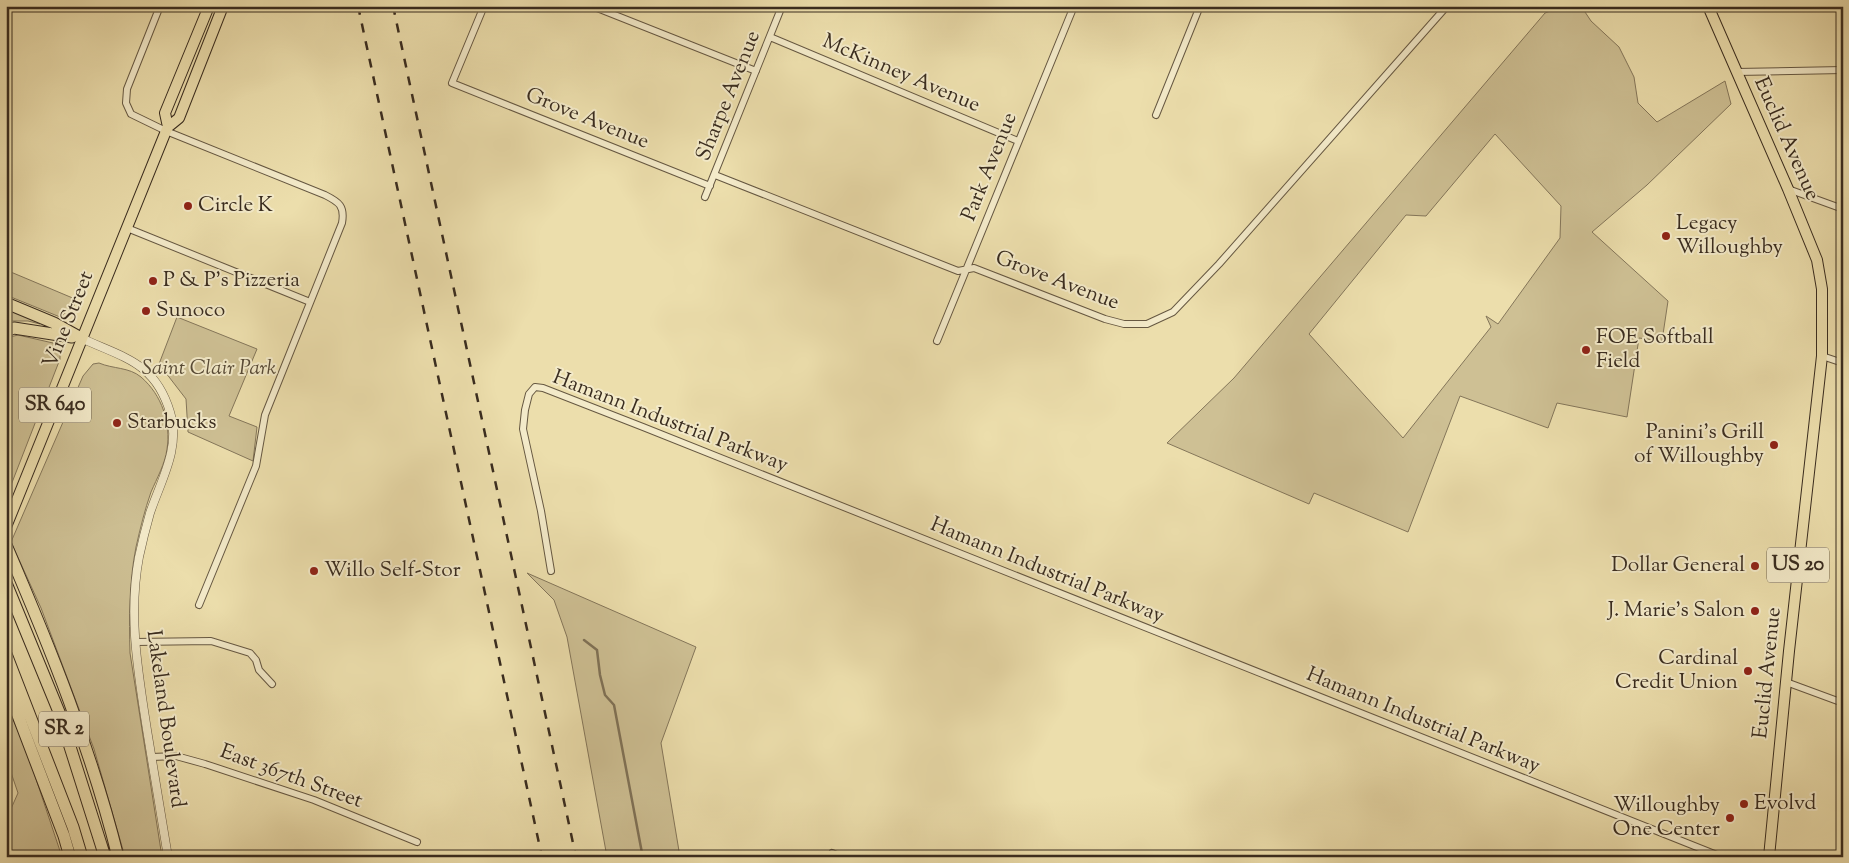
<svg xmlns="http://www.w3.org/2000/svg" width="1849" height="863" font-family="'Sorts Mill Goudy',serif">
  <rect width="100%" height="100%" fill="#ecdeac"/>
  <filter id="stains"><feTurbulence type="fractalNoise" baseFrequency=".004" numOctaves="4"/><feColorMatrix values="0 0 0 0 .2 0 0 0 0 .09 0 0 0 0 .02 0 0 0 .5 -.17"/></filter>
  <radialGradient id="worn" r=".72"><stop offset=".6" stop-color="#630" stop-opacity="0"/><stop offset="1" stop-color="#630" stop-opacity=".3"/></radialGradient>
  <!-- green -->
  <path fill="#cec094" stroke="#84765a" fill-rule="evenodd" d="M 1563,6 L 1581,6 L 1591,21 L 1619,47 L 1634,77 L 1638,103 L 1657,122 L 1725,81 L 1731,104 L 1647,185 L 1592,232 L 1668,301 L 1662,341 L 1639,338 L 1627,417 L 1557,403 L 1548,428 L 1460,396 L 1408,532 L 1314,493 L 1309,504 L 1167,443 L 1234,378 L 1545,13 ZM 1495,134 L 1561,206 L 1560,238 L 1498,324 L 1486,316 L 1491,327 L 1403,438 L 1309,334 L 1406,215 L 1426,216 Z
    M 6,270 L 75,299 L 74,306 L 60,317 L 6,295 Z
    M 6,307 L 41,322 L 40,324 L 28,321 L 6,321 Z
    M 177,317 L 257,349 L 229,416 L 257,427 L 253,461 L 188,432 L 186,399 L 159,364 Z
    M 18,335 L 53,343 L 60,352 L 60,359 L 6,498 L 6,338 Z
    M 99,363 C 113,369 129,367 141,377 C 162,395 171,423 167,449 C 165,464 157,478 151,492 C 145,509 140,529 136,547 C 129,582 129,618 130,653 L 162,857 L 125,857 L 94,749 L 41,608 L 11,542 L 83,376 L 93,364 Z
    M 527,573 L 696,647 L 661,743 L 680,857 L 607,857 L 567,637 L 554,600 Z
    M 6,704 L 25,746 L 62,857 L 6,857 L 6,820 L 18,793 L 6,758 Z"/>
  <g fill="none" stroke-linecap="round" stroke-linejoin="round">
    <!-- stream -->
    <path stroke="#807257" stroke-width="2.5" d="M 584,640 L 597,650 L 600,675 L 605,695 L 614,705 L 642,853 L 645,857"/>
    <defs>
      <path id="minor" d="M 160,6 L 127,89 L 126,103 L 131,114 L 166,131 L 325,195 C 339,202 345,206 342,223 L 265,415 L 256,466 L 199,605
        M 484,6 L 452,83 L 710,186
        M 592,6 L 756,71
        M 770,37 L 1018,141
        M 1736,72 L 1843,70
        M 1156,115 L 1200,6
        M 715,175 L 958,271 L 974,268 L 1105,319 L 1124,324 L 1147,324 L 1173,312 L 1219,264 L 1447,6
        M 1788,189 L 1843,209
        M 705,197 L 782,6
        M 127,228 L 310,302
        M 937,341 L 1074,6
        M 1822,356 L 1843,363
        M 551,571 L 541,511 L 523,429 L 525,410 L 529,394 L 535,387 L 543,388 L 643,427 L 1722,857
        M 135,642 L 211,641 L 250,653 L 256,660 L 259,670 L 272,684
        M 1786,682 L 1843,703
        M 152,757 L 176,756 L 205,764 L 314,800 L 417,842
        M 832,853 L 841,857"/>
      <path id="tertiary" d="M 81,338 C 124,358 155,362 170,412 C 181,448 161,480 150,513 C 146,527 142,543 139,557 C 128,615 138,672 147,730 C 154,772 161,814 168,857"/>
      <path id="primary" d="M 1708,6 L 1788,189 L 1817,260 L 1822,289 L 1822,356 L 1789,651 L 1769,857
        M 168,127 L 165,113 L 209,6
        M 6,527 L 166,131 L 168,127 L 179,118 L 223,6"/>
      <path id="motorway" d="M 6,303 L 54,323 L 81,338
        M 6,331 L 14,328 L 72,337
        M 6,545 C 50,647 91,749 118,857
        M 6,583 L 59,712 L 105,857
        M 6,654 L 73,827 L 82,857
        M 6,684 L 64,836 L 70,857"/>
    </defs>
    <!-- minor casing -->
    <use href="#minor" stroke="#665842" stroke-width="8"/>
    <!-- tertiary casing -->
    <use href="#tertiary" stroke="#665842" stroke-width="9"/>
    <!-- primary casing -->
    <use href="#primary" stroke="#392c1f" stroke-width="12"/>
    <!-- motorway casing -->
    <use href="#motorway" stroke="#392c1f" stroke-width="13"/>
    <!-- minor -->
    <use href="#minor" stroke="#f3eac9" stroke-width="6"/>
    <!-- tertiary -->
    <use href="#tertiary" stroke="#f3eac9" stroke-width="8"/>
    <!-- primary -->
    <use href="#primary" stroke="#ecdeac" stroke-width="10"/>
    <!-- motorway -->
    <use href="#motorway" stroke="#ecdeac" stroke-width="11"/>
    <!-- rail -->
    <path stroke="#392c1f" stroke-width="2.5" stroke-dasharray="9 9" stroke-linecap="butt" d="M 358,6 L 542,857
      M 393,6 L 576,857"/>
  </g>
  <!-- markers -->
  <g fill="#8f2418" stroke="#f3eac9" stroke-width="2">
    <circle cx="188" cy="206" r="5"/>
    <circle cx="1666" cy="236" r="5"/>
    <circle cx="153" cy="281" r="5"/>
    <circle cx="146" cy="311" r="5"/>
    <circle cx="1586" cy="350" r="5"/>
    <circle cx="117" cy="423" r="5"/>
    <circle cx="1774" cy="445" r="5"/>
    <circle cx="1755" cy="566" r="5"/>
    <circle cx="314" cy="571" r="5"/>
    <circle cx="1755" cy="611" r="5"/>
    <circle cx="1748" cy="671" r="5"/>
    <circle cx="1744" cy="804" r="5"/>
    <circle cx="1730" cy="818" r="5"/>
  </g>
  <g text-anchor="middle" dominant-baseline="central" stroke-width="4" stroke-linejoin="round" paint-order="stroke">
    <!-- shield labels -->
    <g fill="#f3eac9" stroke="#716552" stroke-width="1">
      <rect x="19" y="387.5" width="72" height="35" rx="4"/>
      <rect x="1767" y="547.5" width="62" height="35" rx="4"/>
      <rect x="39" y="711.5" width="50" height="35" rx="4"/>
    </g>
    <g font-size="20" font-weight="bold" fill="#392c1f">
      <text x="55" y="405">SR 640</text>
      <text x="1798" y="565">US 20</text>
      <text x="64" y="729">SR 2</text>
    </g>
    <!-- street labels -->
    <g font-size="21" fill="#392c1f" stroke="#f3eac9">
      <text transform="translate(901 74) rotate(23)">McKinney Avenue</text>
      <text transform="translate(729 96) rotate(-68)">Sharpe Avenue</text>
      <text transform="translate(587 119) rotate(22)">Grove Avenue</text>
      <text transform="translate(1786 139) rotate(66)">Euclid Avenue</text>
      <text transform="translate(990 167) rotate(-68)">Park Avenue</text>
      <text transform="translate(1057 281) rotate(21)">Grove Avenue</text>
      <text transform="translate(69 320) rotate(-68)">Vine Street</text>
      <text transform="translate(670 422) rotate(21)">Hamann Industrial Parkway</text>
      <text transform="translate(1047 571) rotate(22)">Hamann Industrial Parkway</text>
      <text transform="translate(1768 673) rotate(-84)">Euclid Avenue</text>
      <text transform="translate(165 719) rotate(82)">Lakeland Boulevard</text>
      <text transform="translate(1423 721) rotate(22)">Hamann Industrial Parkway</text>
      <text transform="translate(291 777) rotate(20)">East 367th Street</text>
    </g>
    <!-- poi labels -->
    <g font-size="21" fill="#392c1f" stroke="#f3eac9" text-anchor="start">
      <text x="198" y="206">Circle K</text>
      <text x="1676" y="224">Legacy<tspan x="1676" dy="24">Willoughby</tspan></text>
      <text x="163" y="281">P &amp; P's Pizzeria</text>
      <text x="156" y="311">Sunoco</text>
      <text x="1596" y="338">FOE Softball<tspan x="1596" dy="24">Field</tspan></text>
      <text x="127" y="423">Starbucks</text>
      <text x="1764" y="433" text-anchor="end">Panini's Grill<tspan x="1764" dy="24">of Willoughby</tspan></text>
      <text x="1745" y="566" text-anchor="end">Dollar General</text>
      <text x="324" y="571">Willo Self-Stor</text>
      <text x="1745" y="611" text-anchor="end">J. Marie's Salon</text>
      <text x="1738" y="659" text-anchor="end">Cardinal<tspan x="1738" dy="24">Credit Union</tspan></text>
      <text x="1754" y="804">Evolvd</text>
      <text x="1720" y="806" text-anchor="end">Willoughby<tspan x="1720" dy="24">One Center</tspan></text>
    </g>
    <!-- park labels -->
    <g font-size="21" font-style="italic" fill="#574a36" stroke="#f3eac9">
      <text x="209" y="369">Saint Clair Park</text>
    </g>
  </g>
  <!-- margin -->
  <rect width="1849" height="863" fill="none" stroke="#ecdeac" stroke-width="25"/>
  <rect x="8" y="8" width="1834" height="848" fill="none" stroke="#392c1f" stroke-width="2.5"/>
  <rect x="12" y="12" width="1824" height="838" fill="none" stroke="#392c1f"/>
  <rect width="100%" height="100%" filter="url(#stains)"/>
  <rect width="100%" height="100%" fill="url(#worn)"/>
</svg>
